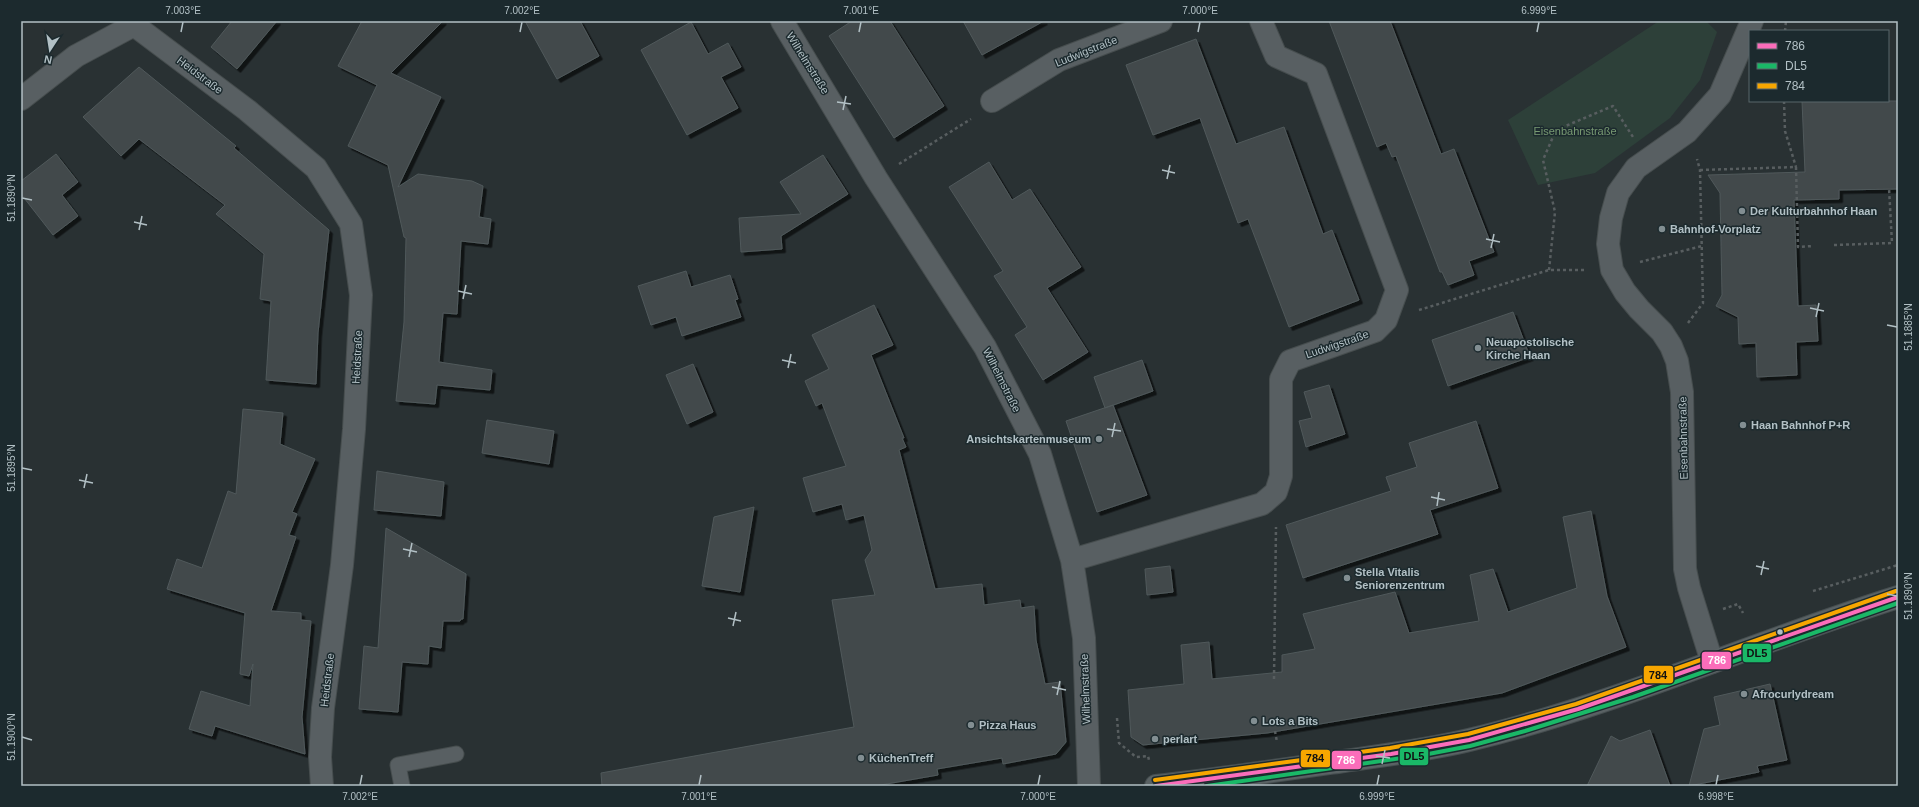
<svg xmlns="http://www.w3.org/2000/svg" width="1919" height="807" font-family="Arial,sans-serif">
  <defs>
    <filter id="shadow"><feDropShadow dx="3.5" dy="3.5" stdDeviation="0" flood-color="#0009"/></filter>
  </defs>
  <rect width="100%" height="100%" fill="#293133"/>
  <!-- green -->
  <path fill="#2d4039" d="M 1659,21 L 1706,21 L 1717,32 L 1700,80 L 1670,118 L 1595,173 L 1538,185 L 1508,120 Z"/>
  <!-- building -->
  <path fill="#42494b" stroke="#50595b" filter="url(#shadow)" d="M 232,21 L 277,21 L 237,69 L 211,47 Z
    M 362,21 L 443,21 L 391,73 L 441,97 L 398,187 L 418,174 L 472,181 L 483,186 L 479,217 L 491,219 L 488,244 L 461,241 L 457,314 L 443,313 L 439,362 L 492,370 L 490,390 L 437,385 L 435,404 L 396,401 L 404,322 L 406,238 L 404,237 L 388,165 L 348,146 L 377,85 L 338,66 Z
    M 525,21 L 580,21 L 599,56 L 557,79 Z
    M 852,21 L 890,21 L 944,106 L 894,138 L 829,36 Z
    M 963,21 L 1044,21 L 982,55 Z
    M 1329,21 L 1390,21 L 1441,154 L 1454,149 L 1494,252 L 1469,261 L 1474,275 L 1448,285 L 1442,272 L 1440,272 L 1396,156 L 1392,157 L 1386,143 L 1377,147 Z
    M 691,22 L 708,54 L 728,43 L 741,67 L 721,77 L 738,108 L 687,135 L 641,50 Z
    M 1196,39 L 1236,144 L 1284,127 L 1323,234 L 1332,230 L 1359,300 L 1289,327 L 1248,219 L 1238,223 L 1200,118 L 1153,135 L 1126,65 Z
    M 139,67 L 236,146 L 234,148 L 329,230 L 318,333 L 316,384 L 266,380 L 271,301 L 260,299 L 264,254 L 216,214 L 225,205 L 139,139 L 121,156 L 83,117 Z
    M 1802,101 L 1898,101 L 1898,189 L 1839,190 L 1839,199 L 1794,200 L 1798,306 L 1816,305 L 1818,341 L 1796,342 L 1797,375 L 1757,377 L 1756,343 L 1739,344 L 1738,317 L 1716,306 L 1722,295 L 1720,193 L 1708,175 L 1805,172 Z
    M 56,154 L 78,182 L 62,195 L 78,216 L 53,235 L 21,194 L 21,181 Z
    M 823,155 L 848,194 L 781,236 L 782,249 L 741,252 L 739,218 L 801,214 L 780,182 Z
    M 989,162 L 1012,200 L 1030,189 L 1081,267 L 1047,288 L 1088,352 L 1043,380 L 1015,335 L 1027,327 L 994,276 L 1003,271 L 949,187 Z
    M 686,271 L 691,287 L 730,275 L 738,299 L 735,300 L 741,317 L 682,336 L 676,317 L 651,325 L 638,286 Z
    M 874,305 L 893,345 L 871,355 L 904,438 L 902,438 L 906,447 L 899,450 L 935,589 L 982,584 L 984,605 L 1020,600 L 1021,608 L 1034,606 L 1036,640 L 1045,684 L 1060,682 L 1066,742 L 1056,754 L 1003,764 L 1002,758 L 937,769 L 938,775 L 875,786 L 602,786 L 601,773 L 854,727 L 832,600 L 875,595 L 865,560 L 872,550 L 864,515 L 846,520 L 842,504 L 813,512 L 803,478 L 846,466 L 822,403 L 816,406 L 805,381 L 829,369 L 812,335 Z
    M 1513,312 L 1530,357 L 1448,386 L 1432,340 Z
    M 1142,360 L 1153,391 L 1105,408 L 1094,377 Z
    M 693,364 L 713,412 L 687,424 L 666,375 Z
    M 1329,385 L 1345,434 L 1306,447 L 1299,421 L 1312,418 L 1304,392 Z
    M 1113,405 L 1147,495 L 1097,512 L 1066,421 Z
    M 243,409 L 283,413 L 280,444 L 315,459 L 292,512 L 297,514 L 289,535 L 296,537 L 271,611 L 301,613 L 301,620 L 311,621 L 302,717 L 305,754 L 215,726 L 212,736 L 189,729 L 201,691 L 250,706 L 253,664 L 249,676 L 240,674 L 245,613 L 167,589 L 177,559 L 202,568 L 228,491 L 236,494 Z
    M 487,420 L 554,431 L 549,464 L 482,453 Z
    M 1476,421 L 1498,488 L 1430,510 L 1438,534 L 1303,578 L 1286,525 L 1391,491 L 1386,477 L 1417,467 L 1409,443 Z
    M 377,471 L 444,482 L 441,516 L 374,510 Z
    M 754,507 L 740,592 L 702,586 L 714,517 Z
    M 1591,511 L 1607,596 L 1626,647 L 1502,693 L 1267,733 L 1143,745 L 1131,737 L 1128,690 L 1184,684 L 1181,645 L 1209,642 L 1212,679 L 1282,672 L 1282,655 L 1315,649 L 1303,614 L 1395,592 L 1409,633 L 1479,621 L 1470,575 L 1493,569 L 1508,612 L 1577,588 L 1563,517 Z
    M 386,528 L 466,574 L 463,619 L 461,619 L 460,621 L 443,621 L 441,648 L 429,646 L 428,664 L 402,662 L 398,712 L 359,709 L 364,646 L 378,648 Z
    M 1170,566 L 1173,592 L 1147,595 L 1145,569 Z
    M 1770,684 L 1787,760 L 1757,766 L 1759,772 L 1689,786 L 1704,729 L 1720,725 L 1714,697 Z
    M 1650,730 L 1670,786 L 1587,786 L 1611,736 L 1620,741 Z"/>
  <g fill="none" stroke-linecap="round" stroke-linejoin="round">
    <defs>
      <path id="service" d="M 402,786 L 398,765 L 456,754"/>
      <path id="minor" d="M 782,21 L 876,178 L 985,347 L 1040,454 L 1072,560 L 1084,638 L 1089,786
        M 134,25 L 247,110 L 316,168 L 351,224 L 361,295 L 354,429 L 342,565 L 323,708 L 320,757 L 322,786
        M 21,99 L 76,56 L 134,25 L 138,21
        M 992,101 L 1059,60 L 1161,21
        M 1072,560 L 1262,504 L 1276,492 L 1281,476 L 1281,379 L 1290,361 L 1375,331 L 1386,320 L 1397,290 L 1316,74 L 1276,56 L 1261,21
        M 1712,662 L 1689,588 L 1685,569 L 1682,392 L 1677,361 L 1671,346 L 1662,332 L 1639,309 L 1625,292 L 1612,270 L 1608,244 L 1611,218 L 1618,193 L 1636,168 L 1687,132 L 1720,95 L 1752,21"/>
      <path id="primary" d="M 1156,786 C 1219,779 1281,770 1344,761 C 1386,755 1428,750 1469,740 C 1616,705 1754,642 1898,597"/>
    </defs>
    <!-- service casing -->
    <use href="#service" stroke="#464d4e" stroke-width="17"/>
    <!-- minor casing -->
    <use href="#minor" stroke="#464d4e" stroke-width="24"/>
    <!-- primary casing -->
    <use href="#primary" stroke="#464e50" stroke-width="24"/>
    <!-- path -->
    <path stroke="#585e60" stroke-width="2.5" stroke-dasharray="3 3" stroke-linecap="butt" d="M 1785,31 L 1786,21
      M 1784,101 L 1785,131 L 1796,167
      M 899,164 L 971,119
      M 1700,170 L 1796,167 L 1798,247 L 1813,246
      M 1834,245 L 1892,243 L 1889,188
      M 1640,262 L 1702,246
      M 1549,270 L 1555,212 L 1543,160 L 1556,130 L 1613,106 L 1633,137
      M 1419,310 L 1549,270 L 1584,270
      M 1688,323 L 1703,303 L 1700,170 L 1697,159
      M 1813,591 L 1898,565
      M 1723,609 L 1738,604 L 1743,613
      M 1274,679 L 1276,527
      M 1117,718 L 1119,743 L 1136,757 L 1148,756 L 1149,760
      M 1275,731 L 1277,742"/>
    <!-- service -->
    <use href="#service" stroke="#585f62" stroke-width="15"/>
    <!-- minor -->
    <use href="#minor" stroke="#585f62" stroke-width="22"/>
    <!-- primary -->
    <use href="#primary" stroke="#5a6264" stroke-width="22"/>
    <defs>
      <path id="bus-1" d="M 1156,786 L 1391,754 L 1469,740 L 1578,709 L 1898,597"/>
      <path id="bus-2" d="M 1207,786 L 1423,755 L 1470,746 L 1525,731 L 1633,697 L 1898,603"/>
      <path id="bus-3" d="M 1155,780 L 1390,748 L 1468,734 L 1576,704 L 1896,591"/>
    </defs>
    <!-- bus-1 casing -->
    <use href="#bus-1" stroke="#1c2a2e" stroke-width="7"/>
    <!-- bus-2 casing -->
    <use href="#bus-2" stroke="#1c2a2e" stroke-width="7"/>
    <!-- bus-3 casing -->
    <use href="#bus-3" stroke="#1c2a2e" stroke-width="7"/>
    <!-- bus-1 -->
    <use href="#bus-1" stroke="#fb6dba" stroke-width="4"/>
    <!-- bus-2 -->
    <use href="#bus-2" stroke="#1ab867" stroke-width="4"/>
    <!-- bus-3 -->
    <use href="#bus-3" stroke="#f7a600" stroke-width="4"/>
  </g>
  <!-- ticks -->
  <path fill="none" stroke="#b2c0c5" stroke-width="1.5" d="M 181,32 L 183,22M 520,32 L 522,22M 859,32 L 861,22M 1198,32 L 1200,22M 1537,32 L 1539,22M 837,102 L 851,104M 843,110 L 846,96M 1162,170 L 1175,173M 1167,179 L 1170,165M 22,198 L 32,200M 134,222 L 147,225M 139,230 L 142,216M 1486,239 L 1500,242M 1491,248 L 1494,234M 458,291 L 472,294M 463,299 L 466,285M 1810,308 L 1824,311M 1816,317 L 1819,303M 1887,325 L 1897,327M 782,360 L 796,363M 788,368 L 791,354M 1107,429 L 1121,431M 1112,437 L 1115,423M 22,468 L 32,470M 79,480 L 93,483M 84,488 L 87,474M 1431,497 L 1445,500M 1437,506 L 1439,492M 403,549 L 417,552M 409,557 L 412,543M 1756,566 L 1769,569M 1761,575 L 1764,561M 1887,594 L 1897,596M 728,618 L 741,621M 733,626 L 736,612M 1052,687 L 1066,690M 1057,695 L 1060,681M 22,737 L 32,740M 1376,756 L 1390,758M 1382,764 L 1385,750M 360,785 L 362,775M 699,785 L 701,775M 1038,785 L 1040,775M 1377,785 L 1379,775M 1716,785 L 1718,775"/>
  <!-- markers -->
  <g fill="#828e92" stroke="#1c2a2e" stroke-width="1.5">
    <circle cx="1742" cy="211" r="4"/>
    <circle cx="1662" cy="229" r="4"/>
    <circle cx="1478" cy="348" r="4"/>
    <circle cx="1743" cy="425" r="4"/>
    <circle cx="1099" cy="439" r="4"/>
    <circle cx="1347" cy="578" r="4"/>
    <circle cx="1744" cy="694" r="4"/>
    <circle cx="1254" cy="721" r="4"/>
    <circle cx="971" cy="725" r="4"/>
    <circle cx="1155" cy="739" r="4"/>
    <circle cx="861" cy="758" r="4"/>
  </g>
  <circle fill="#b2c0c5" stroke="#1c2a2e" stroke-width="1.5" cx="1780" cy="632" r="3.5"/>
  <g text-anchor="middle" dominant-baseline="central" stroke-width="3" stroke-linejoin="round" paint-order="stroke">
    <!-- street labels -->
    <g font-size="11" fill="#b2c0c5" stroke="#1c2a2e">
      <text transform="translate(1086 51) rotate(-22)">Ludwigstraße</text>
      <text transform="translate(808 63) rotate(58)">Wilhelmstraße</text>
      <text transform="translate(200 75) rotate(37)">Heidstraße</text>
      <text transform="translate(1337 344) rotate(-19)">Ludwigstraße</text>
      <text transform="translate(357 357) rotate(-87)">Heidstraße</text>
      <text transform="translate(1002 380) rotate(63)">Wilhelmstraße</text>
      <text transform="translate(1683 438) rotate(-91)">Eisenbahnstraße</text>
      <text transform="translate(327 680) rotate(-83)">Heidstraße</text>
      <text transform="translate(1085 689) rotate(-92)">Wilhelmstraße</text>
    </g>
    <!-- park labels -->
    <g font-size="11" fill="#789972" stroke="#1c2a2e">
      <text x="1575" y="131">Eisenbahnstraße</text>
    </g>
    <!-- poi labels -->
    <g font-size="11" font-weight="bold" fill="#b2c0c5" stroke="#1c2a2e" text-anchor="start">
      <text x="1750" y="211">Der Kulturbahnhof Haan</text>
      <text x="1670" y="229">Bahnhof-Vorplatz</text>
      <text x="1486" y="342">Neuapostolische<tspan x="1486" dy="13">Kirche Haan</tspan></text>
      <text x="1751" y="425">Haan Bahnhof P+R</text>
      <text x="1091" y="439" text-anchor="end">Ansichtskartenmuseum</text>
      <text x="1355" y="572">Stella Vitalis<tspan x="1355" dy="13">Seniorenzentrum</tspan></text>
      <text x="1752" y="694">Afrocurlydream</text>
      <text x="1262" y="721">Lots a Bits</text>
      <text x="979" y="725">Pizza Haus</text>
      <text x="1163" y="739">perlart</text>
      <text x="869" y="758">KüchenTreff</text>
    </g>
  </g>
  <g stroke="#1c2a2e" stroke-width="1.5">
    <rect x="1742" y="643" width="30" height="20" rx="4" fill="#1ab867"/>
    <rect x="1701" y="651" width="31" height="19" rx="4" fill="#fb6dba"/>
    <rect x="1643" y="665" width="31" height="19" rx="4" fill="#f7a600"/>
    <rect x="1399" y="747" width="30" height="19" rx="4" fill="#1ab867"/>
    <rect x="1300" y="749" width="31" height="19" rx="4" fill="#f7a600"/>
    <rect x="1331" y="750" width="31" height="20" rx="4" fill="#fb6dba"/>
  </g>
  <g font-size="11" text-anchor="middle" font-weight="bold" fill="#fff">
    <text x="1717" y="664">786</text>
    <text x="1346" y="764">786</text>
  </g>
  <g font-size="11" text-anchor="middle" font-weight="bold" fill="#111">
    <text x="1757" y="657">DL5</text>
    <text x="1658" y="679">784</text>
    <text x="1414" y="760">DL5</text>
    <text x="1315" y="762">784</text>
  </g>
  <!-- border -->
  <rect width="1919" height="807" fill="none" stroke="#1c2a2e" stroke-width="44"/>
  <!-- legend -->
  <rect x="1749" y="30" width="140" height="72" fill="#1c2a2e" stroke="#58666a"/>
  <rect x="1757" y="43" width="20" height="6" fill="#fb6dba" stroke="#58666a"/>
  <text x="1785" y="50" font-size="12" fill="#b2c0c5">786</text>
  <rect x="1757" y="63" width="20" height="6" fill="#1ab867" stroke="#58666a"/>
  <text x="1785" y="70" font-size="12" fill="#b2c0c5">DL5</text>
  <rect x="1757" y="83" width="20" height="6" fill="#f7a600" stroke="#58666a"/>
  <text x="1785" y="90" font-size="12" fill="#b2c0c5">784</text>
  <!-- north arrow -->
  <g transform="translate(50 50) rotate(192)" stroke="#1c2a2e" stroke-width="3" paint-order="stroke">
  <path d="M0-3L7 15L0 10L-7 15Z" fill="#b2c0c5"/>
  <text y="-6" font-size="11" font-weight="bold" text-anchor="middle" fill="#b2c0c5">N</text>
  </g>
  <rect x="22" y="22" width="1875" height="763" fill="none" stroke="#b2c0c5" stroke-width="1.5"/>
  <g font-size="10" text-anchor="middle" fill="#b2c0c5">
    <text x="183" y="14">7.003°E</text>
    <text x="522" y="14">7.002°E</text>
    <text x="861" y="14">7.001°E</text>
    <text x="1200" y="14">7.000°E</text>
    <text x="1539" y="14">6.999°E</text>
    <text transform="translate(11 198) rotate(-90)" y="4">51.1890°N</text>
    <text transform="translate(1908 327) rotate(-90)" y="4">51.1885°N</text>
    <text transform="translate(11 468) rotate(-90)" y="4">51.1895°N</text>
    <text transform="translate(1908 596) rotate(-90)" y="4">51.1890°N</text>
    <text transform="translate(11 737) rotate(-90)" y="4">51.1900°N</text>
    <text x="360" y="800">7.002°E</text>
    <text x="699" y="800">7.001°E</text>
    <text x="1038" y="800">7.000°E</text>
    <text x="1377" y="800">6.999°E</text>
    <text x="1716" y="800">6.998°E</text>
  </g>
</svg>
